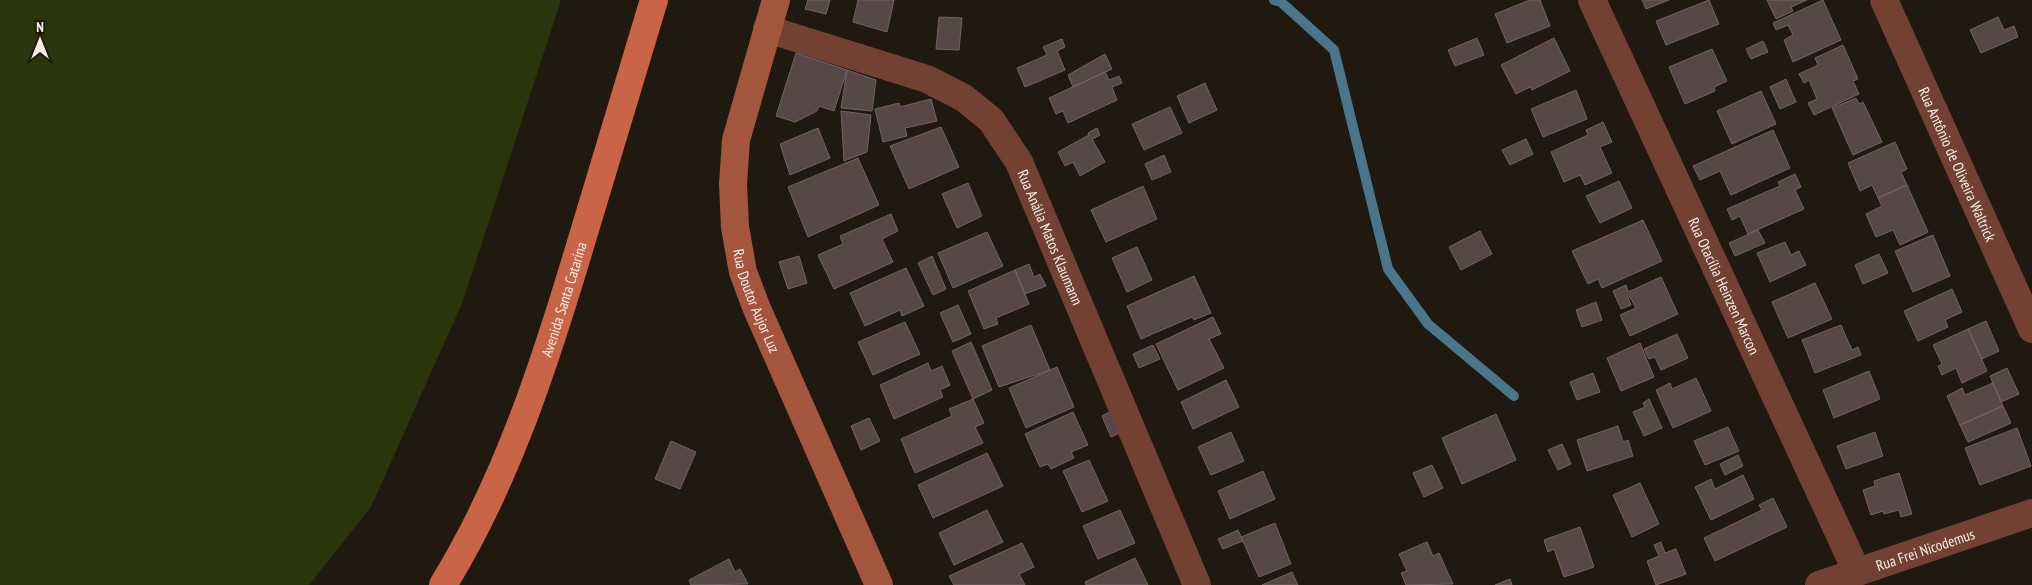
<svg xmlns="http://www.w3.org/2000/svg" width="2032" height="585" font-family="'PT Sans Narrow',sans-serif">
  <rect width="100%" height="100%" fill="#201910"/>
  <!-- green -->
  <path fill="#2b350c" d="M 0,0 L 561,0 L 463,301 L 371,507 L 309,585 L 0,585 Z"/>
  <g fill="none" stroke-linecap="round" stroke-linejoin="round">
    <!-- stream -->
    <path stroke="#4a758a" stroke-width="10" d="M 1274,0 L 1281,2 L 1334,50 L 1388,269 L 1428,324 L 1514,396"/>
  </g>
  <!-- building -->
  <path fill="#574847" stroke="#746463" d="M 808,0 L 830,0 L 826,14 L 805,9 Z
    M 858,0 L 894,0 L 887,32 L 853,22 Z
    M 1530,0 L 1540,0 L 1550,26 L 1507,43 L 1495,14 Z
    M 1642,0 L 1669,0 L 1646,9 Z
    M 1709,0 L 1719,24 L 1666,45 L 1656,21 Z
    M 1767,0 L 1807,0 L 1791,7 L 1793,11 L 1776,19 Z
    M 1823,0 L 1841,40 L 1793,62 L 1784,40 L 1793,35 L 1788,25 L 1776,30 L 1773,23 Z
    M 939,17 L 962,18 L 959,50 L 936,49 Z
    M 1998,17 L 2004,30 L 2014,26 L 2018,37 L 1981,53 L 1970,30 Z
    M 1477,38 L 1484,55 L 1455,66 L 1448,50 Z
    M 1554,38 L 1570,71 L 1532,90 L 1530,87 L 1516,94 L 1501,65 Z
    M 1062,39 L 1065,47 L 1057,51 L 1065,70 L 1025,87 L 1017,68 L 1047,55 L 1043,47 Z
    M 1763,41 L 1768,52 L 1751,59 L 1746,49 Z
    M 1843,45 L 1858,79 L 1853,81 L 1859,94 L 1814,115 L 1808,103 L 1817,99 L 1809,80 L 1804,83 L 1799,74 L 1818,65 L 1815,58 Z
    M 1712,49 L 1727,81 L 1714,87 L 1715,91 L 1685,104 L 1669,67 Z
    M 796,53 L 847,70 L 834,111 L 819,106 L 817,111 L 795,122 L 776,116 Z
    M 1105,54 L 1112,69 L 1073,87 L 1068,75 Z
    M 847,70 L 876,80 L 872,111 L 841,108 Z
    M 1105,72 L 1109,80 L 1119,76 L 1122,83 L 1112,87 L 1117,100 L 1068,123 L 1063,111 L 1056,114 L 1049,98 Z
    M 1786,79 L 1796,102 L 1780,109 L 1770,87 Z
    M 1205,83 L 1217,110 L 1189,123 L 1177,96 Z
    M 1576,90 L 1587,119 L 1543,137 L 1531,109 Z
    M 1761,91 L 1776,124 L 1732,144 L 1717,111 Z
    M 1856,98 L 1859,104 L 1863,102 L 1882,142 L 1853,155 L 1832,108 Z
    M 931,99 L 937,121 L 905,128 L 907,136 L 883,142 L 875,109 L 899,103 L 900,107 Z
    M 1170,107 L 1182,133 L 1144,150 L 1132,124 Z
    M 841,111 L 871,115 L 867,152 L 844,161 Z
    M 1603,122 L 1612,142 L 1600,147 L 1612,173 L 1585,185 L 1580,175 L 1564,182 L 1551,152 L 1588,135 L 1586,130 Z
    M 941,127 L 959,167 L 909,189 L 890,146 Z
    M 818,128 L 830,158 L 790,175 L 780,144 Z
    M 1097,128 L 1100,135 L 1092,139 L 1105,162 L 1080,176 L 1073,162 L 1065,166 L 1058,152 L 1089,135 L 1088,133 Z
    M 1773,130 L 1790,168 L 1731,195 L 1720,171 L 1700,180 L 1693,166 Z
    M 1526,139 L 1533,154 L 1510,165 L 1502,150 Z
    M 1895,142 L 1907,169 L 1901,172 L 1907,185 L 1878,198 L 1872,185 L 1860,191 L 1848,163 Z
    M 1164,155 L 1171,172 L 1152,180 L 1145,164 Z
    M 858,158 L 879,205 L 808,237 L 788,187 Z
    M 1795,174 L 1801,187 L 1795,190 L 1804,209 L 1748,234 L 1740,216 L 1732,220 L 1727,209 L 1780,186 L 1778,182 Z
    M 1619,181 L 1632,208 L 1600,223 L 1586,196 Z
    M 968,183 L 982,216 L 957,228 L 942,194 Z
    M 1907,185 L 1928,232 L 1900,245 L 1893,230 L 1876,237 L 1866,214 L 1882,206 L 1878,198 Z
    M 1143,186 L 1157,219 L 1106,242 L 1091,210 Z
    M 891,214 L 898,231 L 882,239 L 893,262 L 834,289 L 818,255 L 843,244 L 840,236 Z
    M 1643,220 L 1662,261 L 1602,288 L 1598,279 L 1588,284 L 1572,251 Z
    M 1758,230 L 1765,243 L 1735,256 L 1729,243 Z
    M 1480,231 L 1492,254 L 1461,270 L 1449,247 Z
    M 987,232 L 1003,266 L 953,288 L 938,253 Z
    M 1933,235 L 1950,276 L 1913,292 L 1895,251 Z
    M 1785,242 L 1791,255 L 1799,251 L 1806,265 L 1770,282 L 1757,253 Z
    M 1137,247 L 1152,280 L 1127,292 L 1112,258 Z
    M 1879,254 L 1888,273 L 1863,284 L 1855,265 Z
    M 799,256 L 807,283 L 788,289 L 779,262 Z
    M 932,256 L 946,289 L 933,295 L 918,263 Z
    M 1029,264 L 1034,277 L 1040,274 L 1046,286 L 1025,294 L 1015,270 Z
    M 906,268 L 924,306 L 902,316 L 900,310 L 865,326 L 850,293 Z
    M 1015,270 L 1029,304 L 996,318 L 998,324 L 984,329 L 968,291 Z
    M 1194,276 L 1211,313 L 1194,320 L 1192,317 L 1141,339 L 1127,306 Z
    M 1661,277 L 1678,314 L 1630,336 L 1620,315 L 1636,308 L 1630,297 L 1628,298 L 1631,305 L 1621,309 L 1613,291 L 1626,285 L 1628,292 Z
    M 1815,283 L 1832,319 L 1788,338 L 1772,302 Z
    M 1952,289 L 1962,312 L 1945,320 L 1948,327 L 1918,341 L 1904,311 Z
    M 1596,302 L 1602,320 L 1582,327 L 1576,310 Z
    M 958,305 L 971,334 L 953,342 L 940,313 Z
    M 1213,317 L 1221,334 L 1209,339 L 1224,368 L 1178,390 L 1156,344 Z
    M 1986,321 L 1999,351 L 1982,359 L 1968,329 Z
    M 905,322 L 920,354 L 873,375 L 858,342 Z
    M 1031,325 L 1050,370 L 999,387 L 982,346 Z
    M 1841,325 L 1852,350 L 1858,347 L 1861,355 L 1815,373 L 1802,340 Z
    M 1968,329 L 1987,371 L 1962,383 L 1956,368 L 1942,375 L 1938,366 L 1942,364 L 1933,345 Z
    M 1677,334 L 1688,358 L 1661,370 L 1655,357 L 1649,359 L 1644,349 Z
    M 971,342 L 992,390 L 973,399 L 952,351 Z
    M 1640,343 L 1654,377 L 1621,391 L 1607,358 Z
    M 1153,345 L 1160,359 L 1139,368 L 1133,354 Z
    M 928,363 L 931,371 L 942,366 L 950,385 L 940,390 L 943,397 L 894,419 L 880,385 Z
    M 1057,367 L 1074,407 L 1026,428 L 1009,388 Z
    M 2007,368 L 2019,394 L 2001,402 L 1990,376 Z
    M 1869,371 L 1880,399 L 1834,418 L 1823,390 Z
    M 1593,373 L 1600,392 L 1577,400 L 1570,382 Z
    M 1696,378 L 1711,411 L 1673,428 L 1656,390 L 1670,383 L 1672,389 Z
    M 1226,380 L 1239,407 L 1193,429 L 1181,402 Z
    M 1993,383 L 2003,406 L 1960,425 L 1947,396 L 1962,388 L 1965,395 Z
    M 973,399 L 984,423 L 975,427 L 983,443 L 915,473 L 901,439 L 952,416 L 949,409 Z
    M 1649,399 L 1662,428 L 1644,436 L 1633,412 L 1645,407 L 1643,403 Z
    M 2003,406 L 2011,423 L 1968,442 L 1960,425 Z
    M 1118,408 L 1128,429 L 1111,437 L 1102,416 Z
    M 1073,412 L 1088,445 L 1071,452 L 1074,458 L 1051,469 L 1048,464 L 1040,467 L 1025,434 Z
    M 1496,414 L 1516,460 L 1462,484 L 1442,438 Z
    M 869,418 L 880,441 L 861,450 L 851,426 Z
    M 1618,426 L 1623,442 L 1628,440 L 1633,456 L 1587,471 L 1577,440 Z
    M 1728,427 L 1739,451 L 1705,465 L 1694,441 Z
    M 2017,428 L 2031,466 L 1980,485 L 1965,448 Z
    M 1231,432 L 1244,461 L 1211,475 L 1198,447 Z
    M 1875,432 L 1883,456 L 1846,469 L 1837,446 Z
    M 671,441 L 696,452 L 680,489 L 655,479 Z
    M 1562,444 L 1571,464 L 1558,470 L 1548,450 Z
    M 987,453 L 1003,486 L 933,518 L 918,485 Z
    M 1738,455 L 1743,466 L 1725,475 L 1720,464 Z
    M 1089,460 L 1108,501 L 1082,512 L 1063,471 Z
    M 1432,465 L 1443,488 L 1424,497 L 1413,473 Z
    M 1263,471 L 1275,499 L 1230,519 L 1218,491 Z
    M 1899,473 L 1912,514 L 1901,517 L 1899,510 L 1884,514 L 1883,511 L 1871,515 L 1863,490 L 1875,486 L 1874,481 Z
    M 1743,475 L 1754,499 L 1711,520 L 1695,487 L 1711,479 L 1715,489 Z
    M 1640,483 L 1659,524 L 1632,537 L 1613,495 Z
    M 1773,498 L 1787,527 L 1715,561 L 1704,538 L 1762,510 L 1759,505 Z
    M 987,510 L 1003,542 L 954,565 L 939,533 Z
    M 1120,510 L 1135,543 L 1098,559 L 1083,526 Z
    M 1275,523 L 1291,564 L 1259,577 L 1241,537 Z
    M 1580,527 L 1594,567 L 1564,577 L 1554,549 L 1548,552 L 1544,540 Z
    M 1238,530 L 1243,541 L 1223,549 L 1218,539 Z
    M 1427,542 L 1433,556 L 1439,553 L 1453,584 L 1406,585 L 1401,573 L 1407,571 L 1399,554 Z
    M 1661,542 L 1665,553 L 1676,549 L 1686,574 L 1656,585 L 1647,561 L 1659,556 L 1654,545 Z
    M 1022,543 L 1034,567 L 1019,574 L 1025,585 L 954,585 L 949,576 Z
    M 1135,558 L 1148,585 L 1086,585 L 1085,582 Z
    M 729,559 L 735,572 L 740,569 L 748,584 L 691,585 L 689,580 Z
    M 1292,572 L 1298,585 L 1262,585 Z
    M 1510,579 L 1512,585 L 1495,585 Z"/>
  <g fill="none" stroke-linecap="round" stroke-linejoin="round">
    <!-- street -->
    <g stroke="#724133" stroke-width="28">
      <path id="s1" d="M 1592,0 L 1857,572"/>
      <path id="s2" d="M 1884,0 L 2032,329"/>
      <path id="s3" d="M 767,29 L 927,79 L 964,98 L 991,120 L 1019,162 L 1197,585"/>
      <path id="s4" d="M 1819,585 L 2032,513"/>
    </g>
    <!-- secondary -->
    <path stroke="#a3553e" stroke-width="28" id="s5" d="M 776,0 L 736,140 L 733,184 L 735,227 L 743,272 L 757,309 L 879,585"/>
    <!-- primary -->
    <path stroke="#ca6446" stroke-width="28" id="s6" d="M 443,585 C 507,481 545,363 580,246 C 605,164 630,82 654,0"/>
  </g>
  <g text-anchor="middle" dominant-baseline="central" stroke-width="4.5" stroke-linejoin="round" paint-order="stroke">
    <!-- street labels -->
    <g font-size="15" fill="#f5efe9" stroke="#201910">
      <text stroke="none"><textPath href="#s2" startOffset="180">Rua Antônio de Oliveira Waltrick</textPath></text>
      <text stroke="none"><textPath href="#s3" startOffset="376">Rua Anália Matos Klaumann</textPath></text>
      <text stroke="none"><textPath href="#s1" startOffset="315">Rua Otacília Heinzen Marcon</textPath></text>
      <text stroke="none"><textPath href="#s6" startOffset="311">Avenida Santa Catarina</textPath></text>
      <text stroke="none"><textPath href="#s5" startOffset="310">Rua Doutor Aujor Luz</textPath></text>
      <text stroke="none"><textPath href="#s4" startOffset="112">Rua Frei Nicodemus</textPath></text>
    </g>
  </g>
  <!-- north arrow -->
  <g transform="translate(40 40)" stroke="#201910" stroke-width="4" paint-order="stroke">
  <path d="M0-4L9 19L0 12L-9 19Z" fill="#f5efe9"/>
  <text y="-8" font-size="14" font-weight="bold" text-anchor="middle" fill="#f5efe9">N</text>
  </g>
</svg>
